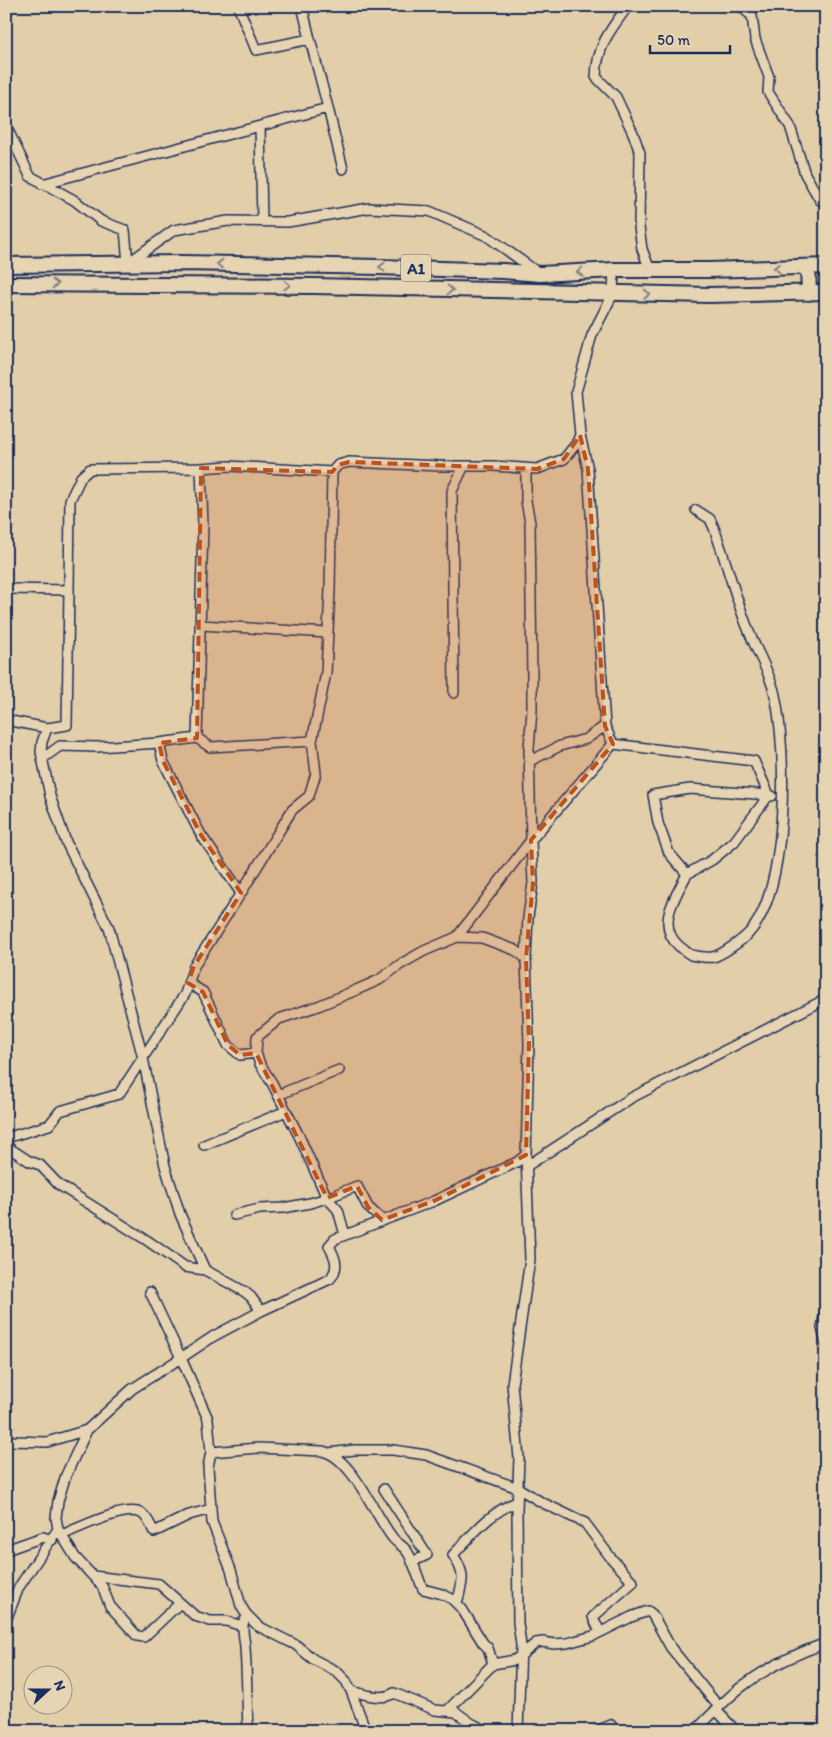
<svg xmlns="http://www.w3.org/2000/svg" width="832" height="1737" font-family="Itim,sans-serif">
  <rect width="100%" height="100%" fill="#e2cea9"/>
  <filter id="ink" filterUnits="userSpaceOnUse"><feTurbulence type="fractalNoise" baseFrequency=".02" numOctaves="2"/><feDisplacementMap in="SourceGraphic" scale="10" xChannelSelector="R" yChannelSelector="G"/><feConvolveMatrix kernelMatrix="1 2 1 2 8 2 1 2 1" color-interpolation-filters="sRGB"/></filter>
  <g filter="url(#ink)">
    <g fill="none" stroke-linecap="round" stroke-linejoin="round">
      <defs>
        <path id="minor" d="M 238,6 L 256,50 L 310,39 L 328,108 L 260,126 L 262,221
          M 302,6 L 310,39
          M 628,6 C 610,30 597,46 596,77 L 616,97 L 633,133 L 640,153 L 639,227 L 642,249 L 650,270
          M 740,6 L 752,16 L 755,39 L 769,77 L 768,92 L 790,126 L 805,174 L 820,200 L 826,202
          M 328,108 L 343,169
          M 6,126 L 30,176 L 74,200 L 101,221 L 125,230 L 128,263
          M 42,184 L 260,126
          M 128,263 L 174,230 L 228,221 L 288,222 L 369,208 L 429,211 L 487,236 L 537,272
          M 6,589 L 69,590 L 67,725 L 47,728 L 42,742 L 41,752 L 50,796 L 66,842 L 109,928 L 143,1058 L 165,1166 L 180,1214 L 205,1270 L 245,1292 L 251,1297 L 261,1311 L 214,1336 L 181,1358 L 208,1419 L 211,1452 L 208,1467 L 212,1522 L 231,1570 L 241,1606 L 246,1614 L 258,1626 L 296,1645 L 313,1659 L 336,1671 L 346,1681 L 351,1691 L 366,1731
          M 69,590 L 70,500 L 81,477 L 90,469 L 201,468
          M 201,625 L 328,633
          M 454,693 L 452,491 L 464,466
          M 6,720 L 47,728
          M 197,738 L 210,747 L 312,741
          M 613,744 L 754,761 L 769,795 L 772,796
          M 42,759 L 60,746 L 97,747 L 159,743
          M 530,761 L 560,746 L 586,739 L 605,726
          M 687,874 L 712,860 L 734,842 L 769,795 L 690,789 L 653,795 L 658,823 L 669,853 L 687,874 C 676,896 655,925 679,946 C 682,948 687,953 691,955 C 696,956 708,958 713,957 C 722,955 742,940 748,934 C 789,892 787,751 775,695 C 770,672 756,651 748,629 C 735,596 726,561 714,528 L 710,519 L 696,510
          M 241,893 L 201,835 L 163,761 L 159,743 L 197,738 L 203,525 L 201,468 L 229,466 L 332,472
          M 457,937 L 482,938 L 515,950 L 526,958
          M 188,983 L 203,992 L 228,1045 L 240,1055 L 256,1053
          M 278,1095 L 339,1070
          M 6,1138 L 49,1125 L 60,1111 L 119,1094 L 185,994 L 194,966 L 241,893 L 292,810 L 309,796 L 316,773 L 312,741 L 326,673 L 330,589 L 332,472 L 338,465 L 349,462 L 440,466 L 493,466 L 537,469 L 564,459 L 576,444 L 580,435
          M 204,1145 L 286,1111
          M 6,1146 L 29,1161 L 40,1165 L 59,1185 L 148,1241 L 185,1267 L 205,1270
          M 527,1166 L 631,1098 L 826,999
          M 234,1215 L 260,1209 L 283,1208 L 310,1203 L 327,1198 L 357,1186 L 368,1207 L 382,1220
          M 345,1235 L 338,1210 L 327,1198 L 300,1138 L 272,1083 L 260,1064 L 256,1053 L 257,1037 L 279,1019 L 318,1006 L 354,991 L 379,980 L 401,964 L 424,951 L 457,937 L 531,840 L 529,748 L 532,710 L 532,677 L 530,523 L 526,501 L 526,468
          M 826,1306 L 822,1328 L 826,1344
          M 261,1311 L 330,1279 C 340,1267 335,1257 329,1246 L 335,1239 L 434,1201 L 517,1162 L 526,1155
          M 6,1443 L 12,1441 L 47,1442 L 87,1430
          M 211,1452 L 258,1448 L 322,1451 C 351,1456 375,1515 392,1537 C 396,1543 402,1545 406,1550 C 413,1558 418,1579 423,1589 L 442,1594 L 452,1599 L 462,1609 L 483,1643 L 488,1648 L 493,1664 L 515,1660 L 536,1643 L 543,1642 L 554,1644 L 567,1643 L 593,1636 L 631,1617 L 648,1611 L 652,1614 L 671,1648 L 719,1707
          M 329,1453 L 354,1450 L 393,1450 L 426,1455 L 518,1488 L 541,1502 L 585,1523 L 611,1558 L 633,1582 L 593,1617 L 600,1632
          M 384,1489 L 427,1555 L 412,1562
          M 58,1529 L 75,1557 L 102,1586 L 110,1606 L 137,1636 L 144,1637 L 180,1603
          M 62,1535 C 78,1528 125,1505 141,1513 C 147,1516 151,1526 154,1532 L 189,1515 L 211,1509
          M 6,1550 L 43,1537 L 52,1540
          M 93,1576 L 159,1584 L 195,1616 L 210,1621 L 226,1621 L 242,1626
          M 457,1603 C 463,1581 466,1574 453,1555 C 472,1535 491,1511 517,1502
          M 6,1620 L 19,1587 L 58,1529 L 56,1518 L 58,1501 L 66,1475 L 87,1430 L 132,1389 L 181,1358 L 150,1292
          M 244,1621 C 241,1629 245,1640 245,1648 C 247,1676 247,1703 248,1731
          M 351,1691 C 364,1694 382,1701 394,1693 L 435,1710 L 456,1712 L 471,1723 L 487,1731
          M 716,1710 L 736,1731
          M 447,1711 L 493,1664
          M 518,1731 L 521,1645 L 518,1623 L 517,1510 L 519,1458 L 512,1384 L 530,1259 L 526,1155 L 529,1043 L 526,958 L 528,917 L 533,883 L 531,840 L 613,744 L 605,726 L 588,469 L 580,435 L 576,392 L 592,335 L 613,294 L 614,270
          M 596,1731 L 611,1725 L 615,1731
          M 695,1731 C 710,1716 724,1701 740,1688 C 764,1669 798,1653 826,1643"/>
        <path id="trunk" d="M 6,265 L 183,263 L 379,267 L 503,271 L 540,274 L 614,270 L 709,270 L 826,266
          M 808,267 L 809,293
          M 6,284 L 314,286 L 709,295 L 826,292"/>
      </defs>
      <!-- minor casing -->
      <use href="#minor" stroke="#1b2f5e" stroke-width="12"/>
      <!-- trunk casing -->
      <use href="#trunk" stroke="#1b2f5e" stroke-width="18"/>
      <!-- minor -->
      <use href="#minor" stroke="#e7d4b2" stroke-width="9"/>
      <!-- trunk -->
      <use href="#trunk" stroke="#e7d4b2" stroke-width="14"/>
    </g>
    <!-- one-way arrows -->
    <defs><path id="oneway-chevron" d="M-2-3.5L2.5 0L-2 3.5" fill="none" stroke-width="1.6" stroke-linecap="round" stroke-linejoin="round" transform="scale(1.25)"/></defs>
    <g stroke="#818288">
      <use href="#oneway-chevron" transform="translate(220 264) rotate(-179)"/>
      <use href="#oneway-chevron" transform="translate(382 267) rotate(-178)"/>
      <use href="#oneway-chevron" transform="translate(777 268) rotate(178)"/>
      <use href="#oneway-chevron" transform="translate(580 272) rotate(177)"/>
      <use href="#oneway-chevron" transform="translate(55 284)"/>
      <use href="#oneway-chevron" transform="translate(287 285) rotate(1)"/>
      <use href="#oneway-chevron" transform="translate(450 290) rotate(2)"/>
      <use href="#oneway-chevron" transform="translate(647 294) rotate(1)"/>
    </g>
  </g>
  <!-- marked area -->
  <path fill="#bf511c" fill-opacity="0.2" stroke="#bf511c" stroke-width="4" stroke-dasharray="10 6" stroke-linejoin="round" d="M 580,435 L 588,469 L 605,726 L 613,744 L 531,840 L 533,883 L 526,958 L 529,1043 L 526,1155 L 434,1201 L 382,1220 L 368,1207 L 357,1186 L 327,1198 L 256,1053 L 240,1055 L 228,1045 L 203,992 L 188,983 L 194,966 L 241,893 L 201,835 L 163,761 L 159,743 L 197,738 L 201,468 L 332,472 L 338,465 L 349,462 L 537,469 L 564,459 Z"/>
  <g text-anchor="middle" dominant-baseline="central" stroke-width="5" stroke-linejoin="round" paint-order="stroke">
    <!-- shield labels -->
    <rect fill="#e7d4b2" stroke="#586077" stroke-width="1" x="401" y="254.5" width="30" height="27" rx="4"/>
    <g font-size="16" font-weight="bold" fill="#1b2f5e">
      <text x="416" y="268">A1</text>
    </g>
  </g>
  <!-- margin -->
  <rect width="832" height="1737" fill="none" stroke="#e7d4b2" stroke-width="25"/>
  <rect x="12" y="12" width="807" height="1712" fill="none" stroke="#1b2f5e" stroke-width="2" filter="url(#ink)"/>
  <!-- north arrow -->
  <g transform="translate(48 1690) rotate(69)"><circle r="24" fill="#e7d4b2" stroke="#959290"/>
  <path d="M0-4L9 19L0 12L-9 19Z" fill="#1b2f5e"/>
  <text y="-8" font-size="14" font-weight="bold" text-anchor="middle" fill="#1b2f5e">N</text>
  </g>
  <!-- scale -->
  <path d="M650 45v8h80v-8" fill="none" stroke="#1b2f5e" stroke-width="2.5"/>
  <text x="657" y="45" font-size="15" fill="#1b2f5e" stroke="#e7d4b2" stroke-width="4" paint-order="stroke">50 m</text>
</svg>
